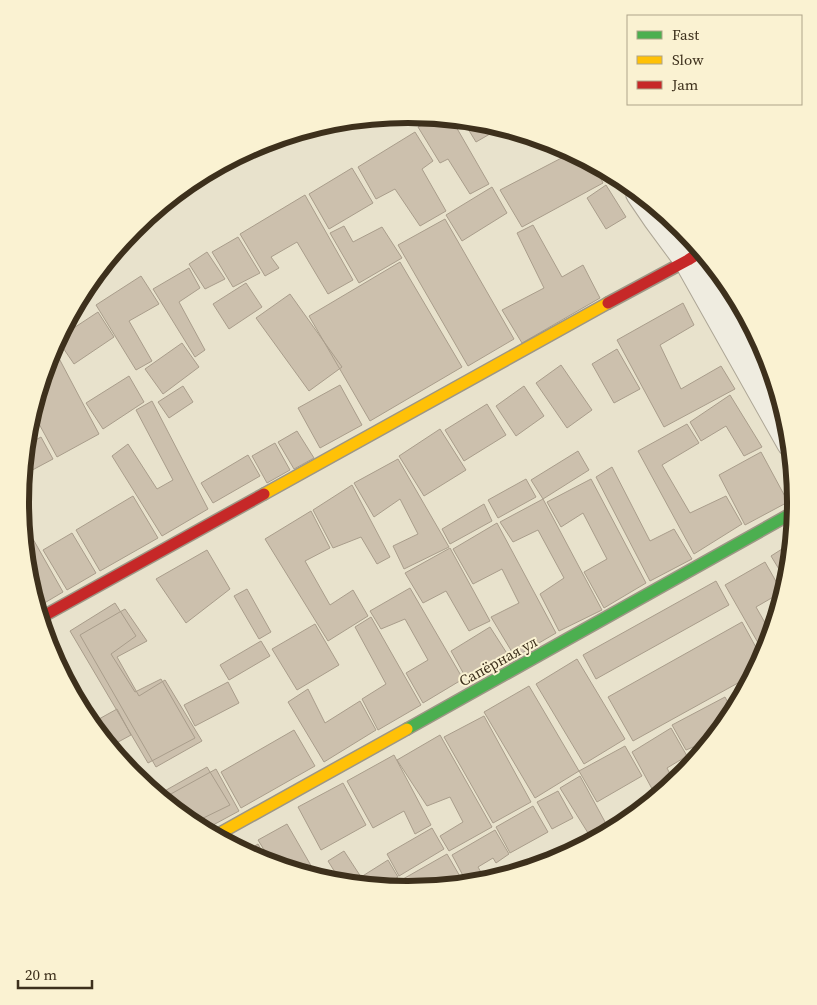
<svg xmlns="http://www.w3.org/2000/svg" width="817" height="1005" font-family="'Source Serif 4',serif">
  <rect width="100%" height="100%" fill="#e8e2cc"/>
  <!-- building -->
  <path fill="#ccc0ad" stroke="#a99d8b" d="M 437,117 L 451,118 L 489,184 L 470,194 L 448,159 L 440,163 L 418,127 Z
    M 462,119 L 485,122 L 502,127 L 476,142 Z
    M 415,132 L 433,161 L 422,169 L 446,211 L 420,226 L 395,189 L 376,199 L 358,167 Z
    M 573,152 L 593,163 L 603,183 L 522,227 L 500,190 Z
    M 352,168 L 373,203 L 329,229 L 309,194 Z
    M 606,185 L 626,217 L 606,229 L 587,198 Z
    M 492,187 L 507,213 L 462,241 L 446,215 Z
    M 305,195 L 353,280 L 328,294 L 297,242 L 271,257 L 279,268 L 265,276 L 240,234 Z
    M 445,219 L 514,339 L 468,366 L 398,245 Z
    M 533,225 L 562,277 L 583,265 L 600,298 L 522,343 L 502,310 L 544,288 L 517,233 Z
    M 344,226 L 353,242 L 382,227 L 402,258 L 359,283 L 330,233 Z
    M 238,237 L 260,273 L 233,287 L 212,252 Z
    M 207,252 L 225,279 L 205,289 L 189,264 Z
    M 400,262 L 462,367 L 370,421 L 309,316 Z
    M 711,262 L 732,287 L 757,335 L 754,337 Z
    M 189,268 L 200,288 L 179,302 L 205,350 L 195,357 L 153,289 Z
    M 141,276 L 159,304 L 129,321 L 152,361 L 136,370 L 96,305 Z
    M 246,283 L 262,307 L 229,329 L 213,304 Z
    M 290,294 L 342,367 L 309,391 L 256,318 Z
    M 683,303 L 694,325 L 660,345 L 681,389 L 721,366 L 735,389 L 664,427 L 617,340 Z
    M 98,312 L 114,337 L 74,364 L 57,339 Z
    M 182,343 L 199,367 L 163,394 L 145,369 Z
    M 53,347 L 99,434 L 57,457 L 32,411 L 50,354 Z
    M 617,349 L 640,389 L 614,403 L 592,364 Z
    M 561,365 L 592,410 L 567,428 L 536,383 Z
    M 129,376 L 144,402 L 103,429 L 86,403 Z
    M 340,385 L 362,425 L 320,448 L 298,408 Z
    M 183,386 L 193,402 L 169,418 L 158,402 Z
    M 524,386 L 544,416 L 516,436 L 496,406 Z
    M 730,395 L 762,447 L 744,456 L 726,426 L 701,441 L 690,422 Z
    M 152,401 L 208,509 L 162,536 L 112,456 L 128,444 L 157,489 L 173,480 L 136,410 Z
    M 487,404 L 506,435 L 464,461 L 445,430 Z
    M 687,424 L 699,443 L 662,465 L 690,513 L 726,496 L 742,524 L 694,554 L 638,451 Z
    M 440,429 L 466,470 L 424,496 L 399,456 Z
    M 297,431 L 314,458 L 294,469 L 278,442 Z
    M 41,437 L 53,459 L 23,475 L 26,445 Z
    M 275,443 L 290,470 L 267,483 L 252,456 Z
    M 578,451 L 589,470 L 543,499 L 531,480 Z
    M 761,452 L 788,502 L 745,525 L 719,475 Z
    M 248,455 L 260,476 L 213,503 L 201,483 Z
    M 398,459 L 449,547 L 404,569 L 393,546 L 418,534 L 400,499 L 374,517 L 354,483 Z
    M 612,467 L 650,541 L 674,529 L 692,559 L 650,581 L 596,477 Z
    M 526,479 L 536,497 L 498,518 L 488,500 Z
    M 591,479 L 646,583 L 604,608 L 584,572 L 607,559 L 583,513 L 561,527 L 547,502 Z
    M 352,485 L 390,557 L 377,564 L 361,537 L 333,548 L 313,510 Z
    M 133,496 L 158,538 L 100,571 L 76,530 Z
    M 543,499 L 602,610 L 559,631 L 540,594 L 564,578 L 538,530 L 513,542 L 500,522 Z
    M 484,504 L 492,521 L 450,544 L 442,529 Z
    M 311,511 L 330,548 L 305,561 L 330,605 L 353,590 L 368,616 L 328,641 L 265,539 Z
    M 497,523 L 556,633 L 515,657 L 491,617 L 519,603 L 502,569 L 473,584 L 453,549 Z
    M 72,533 L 96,573 L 67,590 L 43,550 Z
    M 33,539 L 63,592 L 36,608 L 27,578 L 27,576 L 29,575 L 27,570 L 24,545 Z
    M 793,542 L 789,579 L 788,584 L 771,556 Z
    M 450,548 L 490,621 L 469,631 L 446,591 L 423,603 L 405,573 Z
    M 207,550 L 230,589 L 186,623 L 156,579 Z
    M 765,562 L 782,592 L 756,607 L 772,635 L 765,655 L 725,585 Z
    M 716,581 L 729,605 L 596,679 L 583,655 Z
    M 410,588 L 463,679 L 423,703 L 406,673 L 428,660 L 405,619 L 381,629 L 370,611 Z
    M 247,589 L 271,632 L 259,639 L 234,596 Z
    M 115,603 L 136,636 L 111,654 L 135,692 L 161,679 L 195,738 L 148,763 L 70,631 Z
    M 125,609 L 147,641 L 117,657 L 139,696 L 165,680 L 202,741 L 156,767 L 80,635 Z
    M 371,617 L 421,705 L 378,730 L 362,699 L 386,684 L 355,627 Z
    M 742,622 L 763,660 L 756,673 L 633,741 L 608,697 Z
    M 315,624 L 339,665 L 297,690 L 272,649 Z
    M 490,627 L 508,655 L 466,678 L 451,651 Z
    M 261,641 L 270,656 L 229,680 L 220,665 Z
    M 577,659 L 625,739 L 584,764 L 536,684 Z
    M 228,682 L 239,703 L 195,726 L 184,705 Z
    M 529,686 L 579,771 L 535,798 L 484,712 Z
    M 308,689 L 325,723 L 360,701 L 376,730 L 324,762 L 288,702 Z
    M 744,696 L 735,712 L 730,704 Z
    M 725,697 L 734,714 L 731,719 L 706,749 L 703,743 L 686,750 L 672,725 Z
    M 117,709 L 131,735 L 109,747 L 90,724 Z
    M 484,716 L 531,802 L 493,823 L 444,737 Z
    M 671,728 L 687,756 L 667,768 L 675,784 L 657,798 L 632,752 Z
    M 294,730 L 315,766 L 241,808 L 221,772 Z
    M 440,735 L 492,827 L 449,851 L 440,836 L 463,822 L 450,797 L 427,806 L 397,760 Z
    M 625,746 L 642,776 L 597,802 L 579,771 Z
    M 394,755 L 431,825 L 415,834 L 404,811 L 373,828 L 347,781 Z
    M 207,767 L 230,805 L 191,824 L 167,804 L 161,793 Z
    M 216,769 L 239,811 L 202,831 L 192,825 L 183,818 L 169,795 Z
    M 580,776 L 610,831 L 593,841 L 560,788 Z
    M 343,783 L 366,825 L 321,850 L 298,807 Z
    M 558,791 L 573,818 L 552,829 L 537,802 Z
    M 533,806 L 548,832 L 510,853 L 496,827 Z
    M 287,824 L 317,876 L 315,878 L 274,866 L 258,840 Z
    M 432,828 L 444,849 L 399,876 L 387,854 Z
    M 495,830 L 509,854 L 496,863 L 493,858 L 478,867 L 487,883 L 468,885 L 452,855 Z
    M 258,844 L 269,864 L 260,861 L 244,853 Z
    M 344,851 L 361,877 L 388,860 L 398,877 L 380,888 L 343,885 L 328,861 Z
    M 447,854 L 465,885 L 410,891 L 403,879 Z
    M 400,879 L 406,891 L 384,889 Z"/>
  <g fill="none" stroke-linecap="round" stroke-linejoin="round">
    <defs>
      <path id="street" d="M 640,193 L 657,218 L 688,260 L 791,443"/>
      <path id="fast" d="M 407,729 L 796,511"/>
      <path id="slow" d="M 264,494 L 608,303
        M 213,837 L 407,729"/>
      <path id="jam" d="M 608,303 L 688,260 L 702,251
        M 40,618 L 264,494"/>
    </defs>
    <!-- street casing -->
    <use href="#street" stroke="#ada696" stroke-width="30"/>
    <!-- fast casing -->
    <use href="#fast" stroke="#9d9685" stroke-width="14"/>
    <!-- slow casing -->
    <use href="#slow" stroke="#9d9685" stroke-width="14"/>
    <!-- jam casing -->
    <use href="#jam" stroke="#9d9685" stroke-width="14"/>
    <!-- street -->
    <use href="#street" stroke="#efece0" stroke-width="28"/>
    <!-- fast -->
    <use href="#fast" stroke="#4caf50" stroke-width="11"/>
    <!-- slow -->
    <use href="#slow" stroke="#ffc107" stroke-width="11"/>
    <!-- jam -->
    <use href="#jam" stroke="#c62828" stroke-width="11"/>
  </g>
  <g text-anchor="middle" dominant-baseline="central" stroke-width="4" stroke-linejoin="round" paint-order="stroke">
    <!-- street labels -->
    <g font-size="15" fill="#3d301c" stroke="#faf2d2">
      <text transform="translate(498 661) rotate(-29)">Сапёрная ул</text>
    </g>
  </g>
  <!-- crop -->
  <path d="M0 0H817V1005H0ZM29 502a379 379 0 1 1 758 0a379 379 0 1 1-758 0Z" fill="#faf2d2" fill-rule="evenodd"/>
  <path fill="none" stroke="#3d301c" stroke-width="6" d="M29 502a379 379 0 1 1 758 0a379 379 0 1 1-758 0Z"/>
  <!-- legend -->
  <rect x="627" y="15" width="175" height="90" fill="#faf2d2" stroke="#aea489"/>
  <rect x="637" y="31" width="25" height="8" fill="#4caf50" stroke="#aea489"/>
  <text x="672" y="40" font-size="15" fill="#3d301c">Fast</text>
  <rect x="637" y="56" width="25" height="8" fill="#ffc107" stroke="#aea489"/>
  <text x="672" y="65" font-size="15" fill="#3d301c">Slow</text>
  <rect x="637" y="81" width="25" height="8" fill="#c62828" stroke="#aea489"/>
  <text x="672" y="90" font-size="15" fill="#3d301c">Jam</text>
  <!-- scale -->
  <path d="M18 980v8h74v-8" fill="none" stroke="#3d301c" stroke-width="2.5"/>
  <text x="25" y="980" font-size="15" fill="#3d301c" stroke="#faf2d2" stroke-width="4" paint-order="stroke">20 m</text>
</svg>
